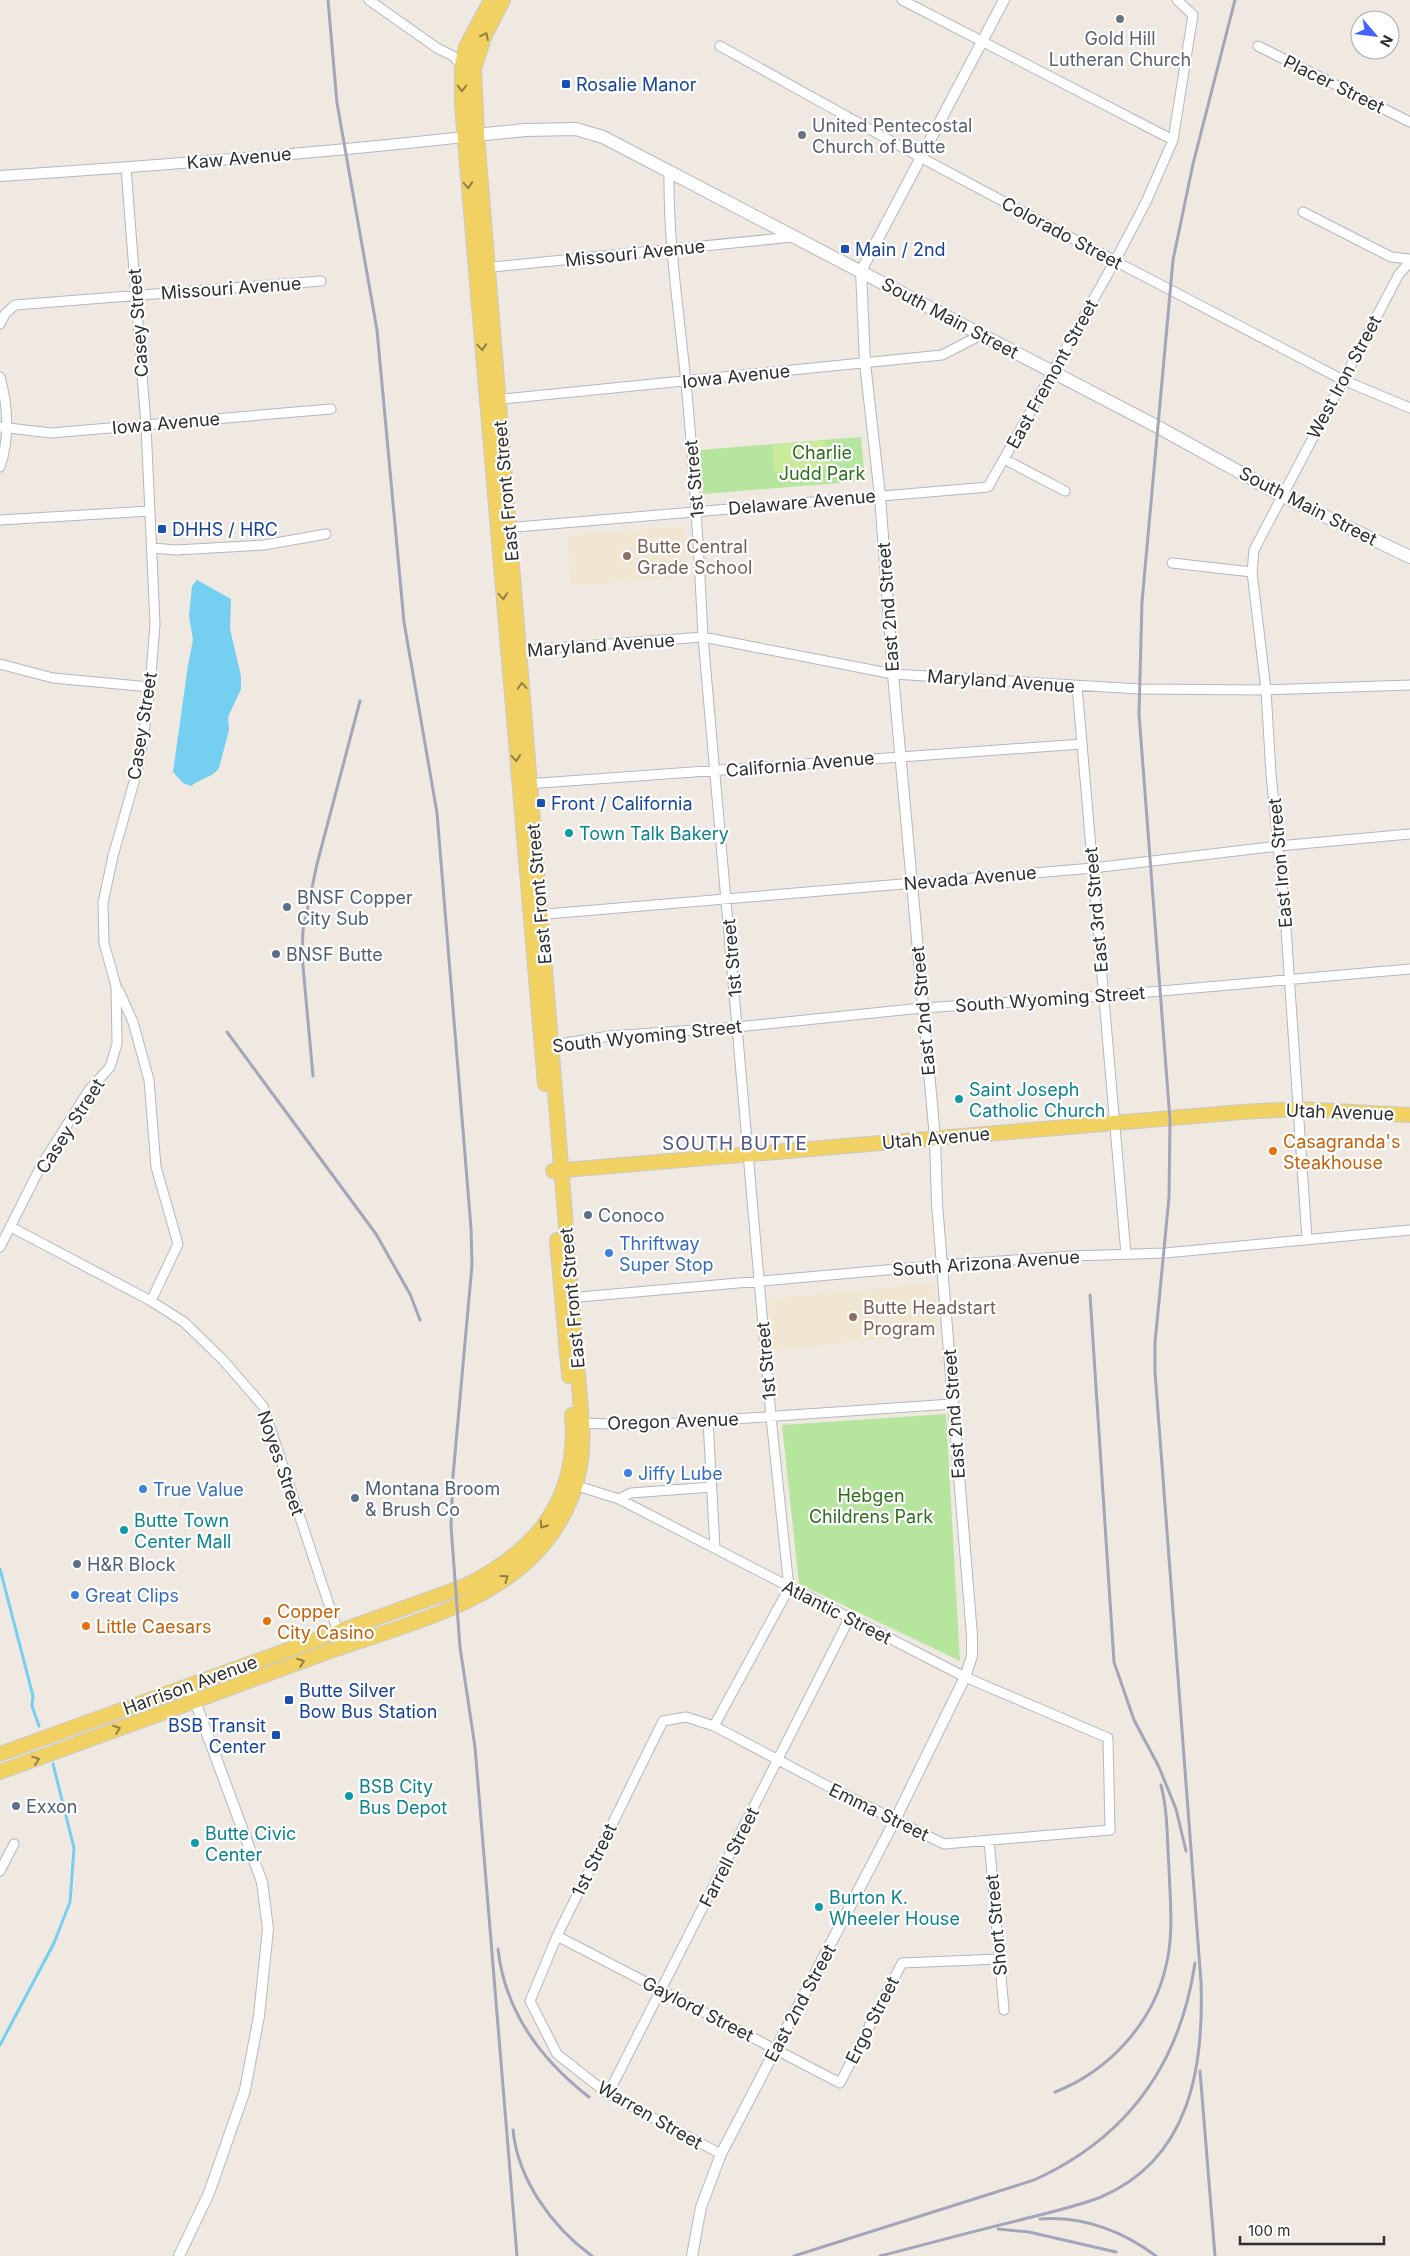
<svg xmlns="http://www.w3.org/2000/svg" width="1410" height="2256" font-family="Inter,sans-serif">
  <rect width="100%" height="100%" fill="#efe9e1"/>
  <!-- education -->
  <path fill="#f0e6d1" d="M 683,526 L 687,577 L 571,586 L 567,536 Z
    M 934,1283 L 939,1334 L 772,1350 L 768,1299 Z"/>
  <!-- green -->
  <path fill="#b6e59e" d="M 861,437 L 865,481 L 703,494 L 700,450 Z
    M 946,1414 L 960,1661 L 799,1584 L 782,1425 Z"/>
  <!-- pitch -->
  <path fill="#c9ec9a" d="M 825,440 L 827,467 L 775,472 L 772,445 Z"/>
  <!-- water -->
  <path fill="#75cff0" d="M 197,580 L 231,599 L 230,629 L 241,676 L 241,689 L 228,717 L 229,730 L 219,768 C 213,777 200,779 191,786 L 183,783 L 173,772 L 188,665 L 193,640 L 189,616 L 192,586 Z"/>
  <g fill="none" stroke-linecap="round" stroke-linejoin="round">
    <!-- stream -->
    <path stroke="#75cff0" stroke-width="3" d="M 0,1569 L 33,1696 L 32,1706 L 39,1726
      M 0,2045 L 54,1943 L 70,1902 L 74,1848 L 53,1764"/>
    <defs>
      <path id="minor" d="M 369,0 L 437,48 L 453,56 L 463,67
        M 902,0 L 1173,140
        M 720,46 L 920,157 L 1115,261 L 1343,380 L 1410,408
        M 1258,46 L 1410,122
        M 669,170 C 668,242 679,311 686,383 C 694,467 699,552 703,637 L 771,1417 L 789,1588 L 714,1726
        M 1303,212 L 1391,257 L 1410,259
        M 483,268 L 793,237
        M 0,324 L 5,314 L 15,305 L 321,281
        M 0,377 C 8,405 10,438 0,467
        M 494,400 L 942,355 L 981,335
        M 0,427 L 51,433 L 331,409
        M 1004,459 L 1065,491
        M 0,520 L 150,511
        M 505,528 L 988,487 L 1115,261 L 1146,202 L 1173,140 L 1193,15 L 1177,0
        M 152,548 L 176,550 L 264,545 L 326,534
        M 1172,563 L 1252,572
        M 515,651 L 703,637 L 893,674 L 1139,689 L 1266,690 L 1410,685
        M 0,664 L 53,678 L 150,687
        M 1077,686 L 1126,1254
        M 526,784 L 1082,744
        M 535,915 L 1093,868 L 1278,846 L 1410,834
        M 119,991 L 133,1022 L 149,1080 L 156,1167 L 178,1244 L 151,1301
        M 546,1046 L 610,1036 L 737,1027 L 922,1008 L 1104,996 L 1410,969
        M 11,1227 L 151,1301 L 184,1322 L 223,1360 L 263,1406 L 339,1635
        M 1307,1239 L 1285,914 L 1271,774 L 1266,690 L 1252,572 L 1254,550 L 1399,274 L 1410,262
        M 0,1247 L 41,1166 L 89,1090 L 110,1067 L 117,1044 L 116,986 L 104,943 L 103,903 L 113,856 L 140,761 L 150,687 L 155,624 L 146,425 L 126,168
        M 568,1298 L 943,1265 L 1072,1256 L 1165,1253 L 1410,1230
        M 708,1421 L 715,1548
        M 578,1423 L 646,1425 L 952,1404
        M 571,1484 L 619,1499 L 965,1677 L 1108,1738 L 1110,1830 L 944,1844 L 835,1790 L 714,1726 L 686,1717 L 663,1721 L 557,1936 L 530,2001 L 557,2054 L 608,2094 L 721,2154
        M 619,1499 L 631,1493 L 712,1487
        M 989,1840 L 1004,2010
        M 0,1871 L 14,1844
        M 557,1936 L 840,2083 L 902,1963 L 999,1959
        M 608,2094 L 849,1619"/>
      <path id="tertiary" d="M 0,176 C 155,166 310,154 464,137
        M 179,2256 L 209,2193 L 245,2090 L 259,2016 L 268,1929 L 262,1882 L 189,1685
        M 692,2256 L 701,2207 L 721,2154 L 895,1820 L 965,1677 L 972,1656 L 972,1636 L 937,1204 L 935,1138 L 893,674 L 880,496 L 865,363 L 861,271 L 1004,0"/>
      <path id="secondary" d="M 467,136 L 525,130 L 576,129 L 603,137 L 1158,427 L 1281,495 L 1410,557"/>
      <path id="primary" d="M 491,0 L 466,47 L 462,65 L 462,105 L 545,1084
        M 553,1171 L 1242,1112 L 1296,1109 L 1410,1115
        M 557,1240 L 569,1376
        M 0,1754 L 465,1586 C 538,1550 579,1498 572,1415
        M 0,1772 C 106,1734 213,1694 319,1655 C 388,1630 477,1610 530,1559 C 568,1522 586,1475 582,1423 L 477,135 L 474,69 L 485,35 L 503,0"/>
    </defs>
    <!-- minor casing -->
    <use href="#minor" stroke="#b4b7c1" stroke-width="11"/>
    <!-- tertiary casing -->
    <use href="#tertiary" stroke="#b4b7c1" stroke-width="12"/>
    <!-- secondary casing -->
    <use href="#secondary" stroke="#b4b7c1" stroke-width="14"/>
    <!-- primary casing -->
    <use href="#primary" stroke="#c9c9c9" stroke-width="16"/>
    <!-- minor -->
    <use href="#minor" stroke="#fff" stroke-width="9"/>
    <!-- tertiary -->
    <use href="#tertiary" stroke="#fff" stroke-width="10"/>
    <!-- secondary -->
    <use href="#secondary" stroke="#fff" stroke-width="12"/>
    <!-- primary -->
    <use href="#primary" stroke="#f2d163" stroke-width="14"/>
    <!-- rail -->
    <path stroke="#a3a6b8" stroke-width="3" d="M 328,0 L 337,103 L 377,330 L 404,622 L 437,813 L 471,1228 L 472,1265 L 453,1476 L 451,1526 L 460,1647 L 475,1747 L 517,2256
      M 227,1032 L 376,1234 L 410,1294 L 420,1320
      M 313,1076 L 302,955 L 303,930 L 317,864 L 360,701
      M 1090,1295 L 1114,1662 L 1134,1720 L 1159,1767 L 1176,1809 L 1186,1851
      M 498,1949 C 505,2012 540,2059 589,2097
      M 1200,2071 L 1215,2256
      M 1055,2092 C 1109,2071 1153,2023 1166,1966 C 1174,1934 1170,1900 1169,1868 C 1167,1840 1168,1812 1161,1785
      M 513,2130 C 518,2180 552,2227 592,2256
      M 1040,2219 C 1083,2216 1122,2231 1156,2256
      M 998,2229 L 1029,2232 L 1116,2252
      M 794,2256 L 1034,2180 C 1127,2138 1180,2064 1195,1963
      M 880,2256 C 927,2244 974,2231 1020,2220 C 1047,2213 1075,2207 1101,2197 C 1190,2159 1204,2068 1201,1982 L 1155,1372 L 1155,1343 L 1169,1197 L 1170,1120 L 1139,714 L 1142,602 L 1173,260 L 1193,164 L 1235,0"/>
  </g>
  <!-- one-way arrows -->
  <defs><path id="oneway-chevron" d="M-2-3.5L2.5 0L-2 3.5" fill="none" stroke-width="1.6" stroke-linecap="round" stroke-linejoin="round" transform="scale(1.25)"/></defs>
  <g stroke="#908048">
    <use href="#oneway-chevron" transform="translate(485 36) rotate(-65)"/>
    <use href="#oneway-chevron" transform="translate(462 88) rotate(90)"/>
    <use href="#oneway-chevron" transform="translate(468 185) rotate(85)"/>
    <use href="#oneway-chevron" transform="translate(482 347) rotate(85)"/>
    <use href="#oneway-chevron" transform="translate(503 596) rotate(86)"/>
    <use href="#oneway-chevron" transform="translate(522 686) rotate(-94)"/>
    <use href="#oneway-chevron" transform="translate(516 758) rotate(85)"/>
    <use href="#oneway-chevron" transform="translate(543 1525) rotate(125)"/>
    <use href="#oneway-chevron" transform="translate(505 1578) rotate(-36)"/>
    <use href="#oneway-chevron" transform="translate(301 1662) rotate(-20)"/>
    <use href="#oneway-chevron" transform="translate(117 1729) rotate(-20)"/>
    <use href="#oneway-chevron" transform="translate(36 1760) rotate(-19)"/>
  </g>
  <!-- markers -->
  <g fill="#6b7280" stroke="#fff" stroke-width="2">
    <circle cx="1120" cy="19" r="5"/>
    <circle cx="802" cy="135" r="5"/>
  </g>
  <g fill="#1a4fb4" stroke="#fff" stroke-width="2">
    <rect x="561" y="79" width="10" height="10" rx="2.5"/>
    <rect x="840" y="244" width="10" height="10" rx="2.5"/>
    <rect x="157" y="524" width="10" height="10" rx="2.5"/>
    <rect x="536" y="798" width="10" height="10" rx="2.5"/>
    <rect x="284" y="1695" width="10" height="10" rx="2.5"/>
    <rect x="271" y="1730" width="10" height="10" rx="2.5"/>
  </g>
  <g fill="#8d6e63" stroke="#fff" stroke-width="2">
    <circle cx="627" cy="556" r="5"/>
    <circle cx="853" cy="1317" r="5"/>
  </g>
  <g fill="#0f9aa8" stroke="#fff" stroke-width="2">
    <circle cx="569" cy="833" r="5"/>
    <circle cx="959" cy="1099" r="5"/>
    <circle cx="124" cy="1530" r="5"/>
    <circle cx="349" cy="1796" r="5"/>
    <circle cx="195" cy="1843" r="5"/>
    <circle cx="819" cy="1907" r="5"/>
  </g>
  <g fill="#5c6f8a" stroke="#fff" stroke-width="2">
    <circle cx="287" cy="907" r="5"/>
    <circle cx="276" cy="954" r="5"/>
    <circle cx="588" cy="1215" r="5"/>
    <circle cx="355" cy="1498" r="5"/>
    <circle cx="77" cy="1564" r="5"/>
    <circle cx="16" cy="1806" r="5"/>
  </g>
  <g fill="#e8710a" stroke="#fff" stroke-width="2">
    <circle cx="1273" cy="1151" r="5"/>
    <circle cx="267" cy="1621" r="5"/>
    <circle cx="86" cy="1626" r="5"/>
  </g>
  <g fill="#3f7fe0" stroke="#fff" stroke-width="2">
    <circle cx="609" cy="1253" r="5"/>
    <circle cx="628" cy="1473" r="5"/>
    <circle cx="143" cy="1489" r="5"/>
    <circle cx="75" cy="1595" r="5"/>
  </g>
  <g text-anchor="middle" dominant-baseline="central" stroke-width="4.5" stroke-linejoin="round" paint-order="stroke">
    <!-- worship labels -->
    <g font-size="18" fill="#5b616d" stroke="#fff">
      <text x="1120" y="38">Gold Hill<tspan x="1120" dy="21">Lutheran Church</tspan></text>
      <text x="812" y="125" text-anchor="start">United Pentecostal<tspan x="812" dy="21">Church of Butte</tspan></text>
    </g>
    <!-- transit labels -->
    <g font-size="18" fill="#164399" stroke="#fff" text-anchor="start">
      <text x="576" y="84">Rosalie Manor</text>
      <text x="855" y="249">Main / 2nd</text>
      <text x="172" y="529">DHHS / HRC</text>
      <text x="551" y="803">Front / California</text>
      <text x="299" y="1690">Butte Silver<tspan x="299" dy="21">Bow Bus Station</tspan></text>
      <text x="266" y="1725" text-anchor="end">BSB Transit<tspan x="266" dy="21">Center</tspan></text>
    </g>
    <!-- street labels -->
    <g font-size="18" fill="#2e2e2e" stroke="#fff">
      <text transform="translate(1334 84) rotate(26)">Placer Street</text>
      <text transform="translate(239 158) rotate(-5)">Kaw Avenue</text>
      <text transform="translate(1062 233) rotate(28)">Colorado Street</text>
      <text transform="translate(635 253) rotate(-6)">Missouri Avenue</text>
      <text transform="translate(231 288) rotate(-4)">Missouri Avenue</text>
      <text transform="translate(950 318) rotate(28)">South Main Street</text>
      <text transform="translate(138 323) rotate(-94)">Casey Street</text>
      <text transform="translate(1052 374) rotate(-61)">East Fremont Street</text>
      <text transform="translate(736 376) rotate(-6)">Iowa Avenue</text>
      <text transform="translate(1344 377) rotate(-62)">West Iron Street</text>
      <text transform="translate(166 423) rotate(-5)">Iowa Avenue</text>
      <text transform="translate(694 479) rotate(-95)">1st Street</text>
      <text transform="translate(506 491) rotate(-95)">East Front Street</text>
      <text transform="translate(802 502) rotate(-5)">Delaware Avenue</text>
      <text transform="translate(1308 506) rotate(27)">South Main Street</text>
      <text transform="translate(888 607) rotate(-94)">East 2nd Street</text>
      <text transform="translate(601 645) rotate(-4)">Maryland Avenue</text>
      <text transform="translate(1001 681) rotate(4)">Maryland Avenue</text>
      <text transform="translate(142 726) rotate(-81)">Casey Street</text>
      <text transform="translate(800 764) rotate(-5)">California Avenue</text>
      <text transform="translate(1280 863) rotate(-95)">East Iron Street</text>
      <text transform="translate(970 878) rotate(-5)">Nevada Avenue</text>
      <text transform="translate(539 894) rotate(-95)">East Front Street</text>
      <text transform="translate(1096 910) rotate(-95)">East 3rd Street</text>
      <text transform="translate(732 958) rotate(-95)">1st Street</text>
      <text transform="translate(1050 999) rotate(-4)">South Wyoming Street</text>
      <text transform="translate(923 1011) rotate(-95)">East 2nd Street</text>
      <text transform="translate(647 1036) rotate(-6)">South Wyoming Street</text>
      <text transform="translate(1340 1112) rotate(2)">Utah Avenue</text>
      <text transform="translate(70 1126) rotate(-57)">Casey Street</text>
      <text transform="translate(936 1138) rotate(-5)">Utah Avenue</text>
      <text transform="translate(986 1263) rotate(-4)">South Arizona Avenue</text>
      <text transform="translate(572 1298) rotate(-95)">East Front Street</text>
      <text transform="translate(766 1361) rotate(-95)">1st Street</text>
      <text transform="translate(954 1414) rotate(-94)">East 2nd Street</text>
      <text transform="translate(673 1421) rotate(-2)">Oregon Avenue</text>
      <text transform="translate(281 1463) rotate(71)">Noyes Street</text>
      <text transform="translate(837 1612) rotate(27)">Atlantic Street</text>
      <text transform="translate(190 1685) rotate(-20)">Harrison Avenue</text>
      <text transform="translate(879 1812) rotate(26)">Emma Street</text>
      <text transform="translate(729 1857) rotate(-63)">Farrell Street</text>
      <text transform="translate(594 1860) rotate(-64)">1st Street</text>
      <text transform="translate(996 1925) rotate(-95)">Short Street</text>
      <text transform="translate(800 2003) rotate(-62)">East 2nd Street</text>
      <text transform="translate(698 2009) rotate(27)">Gaylord Street</text>
      <text transform="translate(872 2020) rotate(-63)">Ergo Street</text>
      <text transform="translate(650 2115) rotate(30)">Warren Street</text>
    </g>
    <!-- park labels -->
    <g font-size="18" fill="#2c6e1b" stroke="#fff">
      <text x="822" y="452">Charlie<tspan x="822" dy="21">Judd Park</tspan></text>
      <text x="871" y="1495">Hebgen<tspan x="871" dy="21">Childrens Park</tspan></text>
    </g>
    <!-- education labels -->
    <g font-size="18" fill="#785e54" stroke="#fff" text-anchor="start">
      <text x="637" y="546">Butte Central<tspan x="637" dy="21">Grade School</tspan></text>
      <text x="863" y="1307">Butte Headstart<tspan x="863" dy="21">Program</tspan></text>
    </g>
    <!-- culture labels -->
    <g font-size="18" fill="#0d838f" stroke="#fff" text-anchor="start">
      <text x="579" y="833">Town Talk Bakery</text>
      <text x="969" y="1089">Saint Joseph<tspan x="969" dy="21">Catholic Church</tspan></text>
      <text x="134" y="1520">Butte Town<tspan x="134" dy="21">Center Mall</tspan></text>
      <text x="359" y="1786">BSB City<tspan x="359" dy="21">Bus Depot</tspan></text>
      <text x="205" y="1833">Butte Civic<tspan x="205" dy="21">Center</tspan></text>
      <text x="829" y="1897">Burton K.<tspan x="829" dy="21">Wheeler House</tspan></text>
    </g>
    <!-- service labels -->
    <g font-size="18" fill="#4e5e75" stroke="#fff" text-anchor="start">
      <text x="297" y="897">BNSF Copper<tspan x="297" dy="21">City Sub</tspan></text>
      <text x="286" y="954">BNSF Butte</text>
      <text x="598" y="1215">Conoco</text>
      <text x="365" y="1488">Montana Broom<tspan x="365" dy="21">&amp; Brush Co</tspan></text>
      <text x="87" y="1564">H&amp;R Block</text>
      <text x="26" y="1806">Exxon</text>
    </g>
    <!-- food labels -->
    <g font-size="18" fill="#c56008" stroke="#fff" text-anchor="start">
      <text x="1283" y="1141">Casagranda's<tspan x="1283" dy="21">Steakhouse</tspan></text>
      <text x="277" y="1611">Copper<tspan x="277" dy="21">City Casino</tspan></text>
      <text x="96" y="1626">Little Caesars</text>
    </g>
    <!-- shop labels -->
    <g font-size="18" fill="#366cbe" stroke="#fff" text-anchor="start">
      <text x="619" y="1243">Thriftway<tspan x="619" dy="21">Super Stop</tspan></text>
      <text x="638" y="1473">Jiffy Lube</text>
      <text x="153" y="1489">True Value</text>
      <text x="85" y="1595">Great Clips</text>
    </g>
    <!-- neighbourhood labels -->
    <g font-size="19" letter-spacing="1" fill="#4d5680" stroke="#fff">
      <text x="735" y="1143">SOUTH BUTTE</text>
    </g>
  </g>
  <!-- north arrow -->
  <g transform="translate(1375 35) rotate(118)"><circle r="24" fill="#ffffff" stroke="#ababab"/>
  <path d="M0-4L9 19L0 12L-9 19Z" fill="#4264fb"/>
  <text y="-8" font-size="14" font-weight="bold" text-anchor="middle" fill="#2e2e2e">N</text>
  </g>
  <!-- scale -->
  <path d="M1240 2236v8h144v-8" fill="none" stroke="#2e2e2e" stroke-width="2.5"/>
  <text x="1248" y="2236" font-size="15" fill="#2e2e2e" stroke="#ffffff" stroke-width="4" paint-order="stroke">100 m</text>
</svg>
